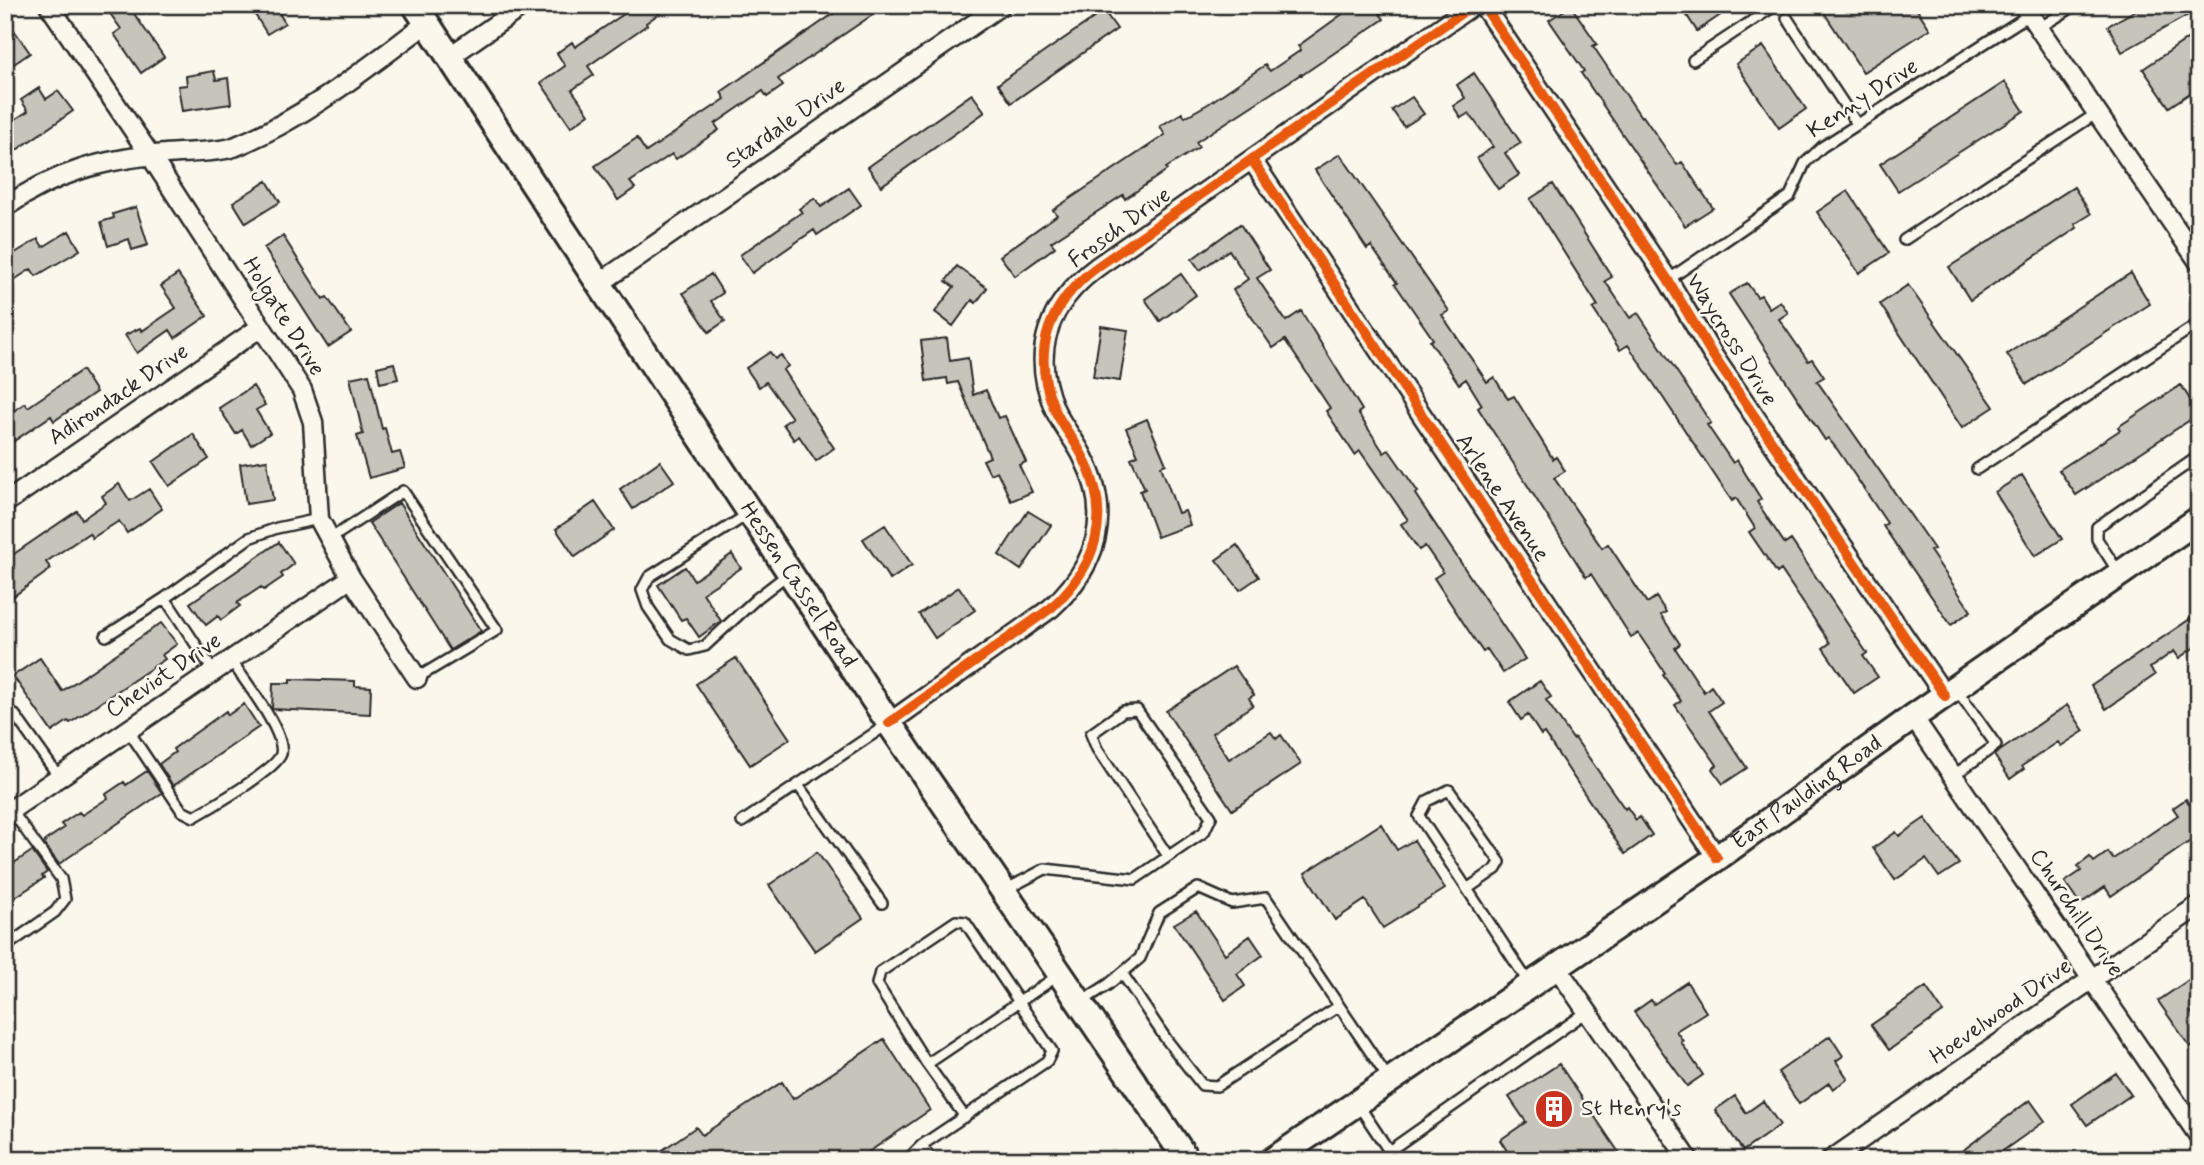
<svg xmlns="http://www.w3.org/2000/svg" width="2204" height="1165" font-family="Mynerve,sans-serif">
  <rect width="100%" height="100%" fill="#fbf7ec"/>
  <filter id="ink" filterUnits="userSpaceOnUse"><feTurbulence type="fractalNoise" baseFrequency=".0143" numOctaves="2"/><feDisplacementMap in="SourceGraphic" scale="14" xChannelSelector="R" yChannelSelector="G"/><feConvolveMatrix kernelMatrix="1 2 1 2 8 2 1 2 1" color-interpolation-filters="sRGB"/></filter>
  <g filter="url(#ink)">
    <!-- building -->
    <path fill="#c7c4bc" stroke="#2b2b2b" stroke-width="2" d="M 104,5 L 128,5 L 164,57 L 141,73 L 114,34 L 121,29 Z
      M 249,5 L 274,5 L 285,23 L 267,34 Z
      M 637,5 L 671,5 L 646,23 L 647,25 L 588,66 L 594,75 L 572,90 L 589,114 L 571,127 L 541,83 L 565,66 L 557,53 L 572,42 L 575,47 Z
      M 846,5 L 887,5 L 778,79 L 783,86 L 767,97 L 763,91 L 715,124 L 719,130 L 676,159 L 672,154 L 630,182 L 635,188 L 618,200 L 595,166 L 637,138 L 646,152 L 725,99 L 721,92 Z
      M 1355,5 L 1394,5 L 1380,14 L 1384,19 L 1302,75 L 1301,74 L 1196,142 L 1199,147 L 1166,168 L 1167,170 L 1125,199 L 1123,195 L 1051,242 L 1055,247 L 1015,276 L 1000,256 L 1057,215 L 1053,210 L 1165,135 L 1160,126 L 1182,113 L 1185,117 L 1208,104 L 1265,65 L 1270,71 L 1301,50 L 1298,46 Z
      M 1680,5 L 1716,5 L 1722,14 L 1697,31 Z
      M 1819,5 L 1914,5 L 1930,29 L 1863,72 Z
      M 2145,5 L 2199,5 L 2199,9 L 2122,52 L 2108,26 Z
      M 1571,6 L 1597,44 L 1593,46 L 1641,117 L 1643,116 L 1677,165 L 1682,162 L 1713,208 L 1685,226 L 1581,73 L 1584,71 L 1549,20 Z
      M 1104,11 L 1117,29 L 1011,103 L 998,84 Z
      M 14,30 L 30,53 L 11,66 L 5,58 L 5,36 Z
      M 2199,31 L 2199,87 L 2169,107 L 2143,69 Z
      M 1763,46 L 1806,109 L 1779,128 L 1736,64 Z
      M 214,71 L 216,80 L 228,78 L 231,104 L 182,111 L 178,86 L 187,85 L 186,76 Z
      M 1474,73 L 1521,143 L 1505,153 L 1519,175 L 1498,189 L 1477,158 L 1493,147 L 1469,113 L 1461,118 L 1453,106 L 1465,98 L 1457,85 Z
      M 2005,82 L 2024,111 L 1898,191 L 1880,164 Z
      M 39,88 L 46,99 L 58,91 L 73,111 L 5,158 L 5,126 L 28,111 L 21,100 Z
      M 972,94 L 985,112 L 881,186 L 868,167 Z
      M 1412,97 L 1424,114 L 1404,127 L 1392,110 Z
      M 1340,154 L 1449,311 L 1442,315 L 1487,382 L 1494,377 L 1508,399 L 1514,396 L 1553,459 L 1556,457 L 1565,471 L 1554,478 L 1602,548 L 1608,544 L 1647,603 L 1656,597 L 1666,612 L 1661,615 L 1680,644 L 1675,648 L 1704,692 L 1711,686 L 1722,702 L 1709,711 L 1747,768 L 1723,784 L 1712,769 L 1717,765 L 1675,705 L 1681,701 L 1663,675 L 1665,673 L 1638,633 L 1631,637 L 1591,574 L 1586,577 L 1478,408 L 1482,405 L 1466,379 L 1459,384 L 1430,341 L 1433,339 L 1395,284 L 1397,283 L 1371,246 L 1367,249 L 1315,170 Z
      M 267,181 L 280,202 L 246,223 L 233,202 Z
      M 1553,184 L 1612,277 L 1605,281 L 1630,318 L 1638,313 L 1711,423 L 1707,425 L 1733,463 L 1737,460 L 1761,499 L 1757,502 L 1785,544 L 1791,540 L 1867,653 L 1863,656 L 1878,677 L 1854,693 L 1823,648 L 1830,643 L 1781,570 L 1777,573 L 1749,532 L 1755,528 L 1736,498 L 1732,501 L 1628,345 L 1620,350 L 1593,309 L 1598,306 L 1530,199 Z
      M 2074,187 L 2091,214 L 2075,224 L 2077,228 L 1970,300 L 1949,267 Z
      M 849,188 L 861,205 L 817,235 L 814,230 L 752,273 L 740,255 L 802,212 L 799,209 L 815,198 L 821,207 Z
      M 1848,191 L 1889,253 L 1859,273 L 1817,212 Z
      M 136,207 L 148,245 L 132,250 L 129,239 L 108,246 L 101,222 L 114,218 L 113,214 Z
      M 1240,224 L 1270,270 L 1257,278 L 1286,321 L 1301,311 L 1362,410 L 1358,413 L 1384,453 L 1389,450 L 1418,492 L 1415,494 L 1525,659 L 1503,673 L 1487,649 L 1483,652 L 1472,636 L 1434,578 L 1443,572 L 1425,546 L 1419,550 L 1401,524 L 1408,520 L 1360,451 L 1355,455 L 1326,411 L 1330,408 L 1285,340 L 1273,348 L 1233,290 L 1248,279 L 1229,250 L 1200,270 L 1192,259 Z
      M 69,231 L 80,250 L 36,276 L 31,269 L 5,286 L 5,259 L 38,239 L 43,247 Z
      M 283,236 L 323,299 L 327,297 L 351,332 L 328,347 L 264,248 Z
      M 957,266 L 987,288 L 976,303 L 972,300 L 953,326 L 935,312 L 954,287 L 946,281 Z
      M 2131,273 L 2150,304 L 2027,384 L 2007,354 Z
      M 178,274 L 207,316 L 175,338 L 170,330 L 137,353 L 125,335 L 140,328 L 142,331 L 176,308 L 161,286 Z
      M 711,274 L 723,293 L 711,301 L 725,321 L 709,332 L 683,293 Z
      M 1181,274 L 1196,295 L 1160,321 L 1145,299 Z
      M 1747,283 L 1757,297 L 1761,295 L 1769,308 L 1780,301 L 1788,313 L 1779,319 L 1808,361 L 1812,359 L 1824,377 L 1817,381 L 1934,549 L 1930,551 L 1971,611 L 1951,625 L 1883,526 L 1887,523 L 1837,449 L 1828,438 L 1825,440 L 1729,294 Z
      M 1908,285 L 1994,407 L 1962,428 L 1880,304 Z
      M 1101,326 L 1128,330 L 1120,381 L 1093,377 Z
      M 947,338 L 950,361 L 968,358 L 973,395 L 986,390 L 998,418 L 1005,416 L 1026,462 L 1019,465 L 1032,492 L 1011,501 L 997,471 L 990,474 L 983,460 L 990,457 L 958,382 L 948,384 L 947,378 L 926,381 L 921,341 Z
      M 770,352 L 775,359 L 781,355 L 788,366 L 783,370 L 834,448 L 816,461 L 799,436 L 794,440 L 783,424 L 792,418 L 766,382 L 759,387 L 746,368 Z
      M 394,363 L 398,379 L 380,383 L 377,367 Z
      M 82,370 L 96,392 L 54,421 L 51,416 L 5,447 L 5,417 L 25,403 L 28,407 Z
      M 369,374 L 382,429 L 385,428 L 392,454 L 400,452 L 405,468 L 369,478 L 357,436 L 363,434 L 350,378 Z
      M 2181,385 L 2199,414 L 2076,495 L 2059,470 L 2120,430 L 2118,427 Z
      M 253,386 L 265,405 L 256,410 L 270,433 L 251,445 L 242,430 L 236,434 L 219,408 Z
      M 1147,419 L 1166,464 L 1161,466 L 1178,513 L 1185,511 L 1190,525 L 1157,537 L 1140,491 L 1145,489 L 1131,458 L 1138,455 L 1126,428 Z
      M 193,434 L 209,459 L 169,486 L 153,462 Z
      M 267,460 L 273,500 L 246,504 L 240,464 Z
      M 660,461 L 674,481 L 633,509 L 620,489 Z
      M 2022,475 L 2062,539 L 2035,556 L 1995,492 Z
      M 119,484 L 130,501 L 149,489 L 162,509 L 127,533 L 119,521 L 92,538 L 89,533 L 46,562 L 51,569 L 11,598 L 5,590 L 5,574 L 15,568 L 8,558 L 77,511 L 82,519 L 106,503 L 102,496 Z
      M 595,502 L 614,530 L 575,557 L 556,529 Z
      M 399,503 L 481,631 L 450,650 L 369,523 Z
      M 1028,511 L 1051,525 L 1021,570 L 999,555 Z
      M 885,525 L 912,565 L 890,580 L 863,539 Z
      M 279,542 L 294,564 L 281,574 L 283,577 L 264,590 L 261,587 L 237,603 L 240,606 L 221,620 L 218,616 L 206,625 L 190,603 Z
      M 1237,545 L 1259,577 L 1240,590 L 1216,560 Z
      M 732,554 L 741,568 L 703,593 L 721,621 L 699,637 L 686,618 L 681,620 L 658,585 L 685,567 L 694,580 Z
      M 959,587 L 975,610 L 935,638 L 919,614 Z
      M 2199,613 L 2199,644 L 2179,658 L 2174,651 L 2150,668 L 2155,675 L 2106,709 L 2091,686 Z
      M 161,623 L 177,644 L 162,655 L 165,659 L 70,723 L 68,721 L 52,732 L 13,676 L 40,658 L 62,691 Z
      M 736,658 L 790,739 L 750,765 L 696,684 Z
      M 1234,666 L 1254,695 L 1249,698 L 1253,705 L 1212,733 L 1229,759 L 1271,732 L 1276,739 L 1281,735 L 1301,764 L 1232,810 L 1166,711 Z
      M 290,679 L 355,681 L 355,686 L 371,687 L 370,714 L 272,709 L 273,683 L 290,683 Z
      M 1540,681 L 1551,697 L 1546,700 L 1573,739 L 1575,738 L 1625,809 L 1627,807 L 1636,820 L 1640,817 L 1652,835 L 1625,854 L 1544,733 L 1541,735 L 1528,715 L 1521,720 L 1509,702 Z
      M 244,704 L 259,727 L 173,786 L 159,764 L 175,752 L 173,749 L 226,711 L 228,715 Z
      M 2067,705 L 2084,731 L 2061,746 L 2058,742 L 2022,766 L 2024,769 L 2010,779 L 1994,755 Z
      M 147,771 L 162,793 L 59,864 L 44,844 L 46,840 L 64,828 L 61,824 L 79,812 L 82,815 L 108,798 L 106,794 L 124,782 L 126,785 Z
      M 2199,797 L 2199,835 L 2111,896 L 2105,887 L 2080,904 L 2065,882 L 2081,871 L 2078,866 L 2090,857 L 2094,862 L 2108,852 L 2113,859 L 2178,815 L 2173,808 L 2186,799 L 2189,804 Z
      M 1925,818 L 1959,864 L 1939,877 L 1926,859 L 1895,880 L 1873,848 L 1896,832 L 1899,836 Z
      M 1381,824 L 1397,850 L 1414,840 L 1445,889 L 1383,928 L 1365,900 L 1335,920 L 1305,873 Z
      M 32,851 L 47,872 L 42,876 L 44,878 L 5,904 L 5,852 L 14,863 Z
      M 817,852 L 863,918 L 815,951 L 769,885 Z
      M 1196,911 L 1225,954 L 1250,936 L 1263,955 L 1237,974 L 1245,986 L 1225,1000 L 1174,924 Z
      M 2193,977 L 2199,986 L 2199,1007 L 2191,1012 L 2199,1024 L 2199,1041 L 2190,1047 L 2158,1001 Z
      M 1687,982 L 1706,1012 L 1676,1031 L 1683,1041 L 1681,1042 L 1703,1075 L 1687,1086 L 1634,1012 L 1651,1000 L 1654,1004 Z
      M 1926,987 L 1943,1012 L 1889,1050 L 1871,1025 Z
      M 1830,1036 L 1843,1056 L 1836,1061 L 1848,1079 L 1833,1089 L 1829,1083 L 1799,1104 L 1778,1072 Z
      M 884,1039 L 930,1110 L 857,1160 L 648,1160 L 696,1127 L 702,1135 L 782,1082 L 793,1099 Z
      M 1559,1064 L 1624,1160 L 1513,1160 L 1500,1140 L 1526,1122 L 1509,1097 Z
      M 2116,1073 L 2131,1095 L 2087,1125 L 2072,1104 Z
      M 1735,1096 L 1746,1113 L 1763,1101 L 1780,1125 L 1743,1151 L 1715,1110 Z
      M 2030,1100 L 2045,1121 L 1990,1160 L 1950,1160 Z"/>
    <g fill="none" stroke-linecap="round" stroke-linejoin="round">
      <defs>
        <path id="lane" d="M 1787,18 L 1857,124
          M 2039,28 L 2076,5
          M 1693,60 L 1776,5
          M 1904,240 L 2097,113
          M 1668,280 L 1790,196 L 1805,163 L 1822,147 L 2029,15
          M 1977,469 L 2199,323
          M 750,513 L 649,577 L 642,590 L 648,607 L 670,639 L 689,650 L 705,646 L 757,598 L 788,574
          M 330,539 L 403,491 L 497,630 L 417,678
          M 2119,573 L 2097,539 L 2097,527 L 2199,456
          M 106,636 L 165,598
          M 214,672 L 165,598 L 249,538 L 277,528 L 319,519
          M 5,712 L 15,715 L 59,777
          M 128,730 L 182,811 L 194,817 C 211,807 276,770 281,754 C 286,732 243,679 231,660
          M 1953,776 L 1996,745 L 1957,690
          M 798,785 L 882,903
          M 742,822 L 888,724
          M 1467,889 L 1496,869 L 1500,862 L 1449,790 L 1427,801 L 1419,816 L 1529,983
          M 1005,890 L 1045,869 L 1135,879 L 1204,832 L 1211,817 L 1137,710 L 1123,711 L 1091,734 L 1097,749 L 1168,856
          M 5,947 L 55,912 L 65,899 L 61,879 L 11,810
          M 1122,973 L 1166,1039 L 1202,1085 L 1217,1086 L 1339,1006
          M 1081,1002 L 1109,984 L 1140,958 L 1159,913 L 1198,888 L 1232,903 L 1266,898 L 1388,1078
          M 927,1064 L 1059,975
          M 1357,1103 L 1395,1160
          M 922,1145 L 931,1160
          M 1389,1151 L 1588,1011
          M 907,1160 L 922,1145 L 1047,1061 L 1052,1051 L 965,922 L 956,921 L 880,972 L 877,984 L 927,1064 L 965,1117"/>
        <path id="street" d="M 49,5 L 150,155 L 302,390 L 313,422 L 319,519 L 351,578 L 417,678
          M 1483,5 L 1668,280 L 1712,354 L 1945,696
          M 2023,5 L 2199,262
          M 449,57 L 524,5
          M 1252,160 L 1717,858
          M 5,207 C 56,172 104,159 165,154 C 184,152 217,153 234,147 C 306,118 365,69 427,23
          M 600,283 L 1001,5
          M 5,503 L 261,327
          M 1913,717 L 2199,1136
          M 889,723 L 1051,608 C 1096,567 1113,517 1084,459 C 1076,441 1062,427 1054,408 C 1030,351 1049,303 1097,267 L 1473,5
          M 5,814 L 351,578
          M 1556,966 L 1689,1160
          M 1831,1160 L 2199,905"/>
        <g id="secondary">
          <path id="s1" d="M 415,5 L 889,723 L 1187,1160"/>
          <path id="s2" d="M 1273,1160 L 1717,858 L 1913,717 L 2199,519"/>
        </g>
      </defs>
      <!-- lane casing -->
      <use href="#lane" stroke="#2b2b2b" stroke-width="14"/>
      <!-- street casing -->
      <use href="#street" stroke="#2b2b2b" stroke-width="23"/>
      <!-- secondary casing -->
      <use href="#secondary" stroke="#2b2b2b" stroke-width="30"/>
      <!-- lane -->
      <use href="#lane" stroke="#fbf7ec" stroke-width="9"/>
      <!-- street -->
      <use href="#street" stroke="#fbf7ec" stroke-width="18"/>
      <!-- secondary -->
      <use href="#secondary" stroke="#fbf7ec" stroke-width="24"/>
      <defs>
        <path id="cycleway" d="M 1483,5 L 1668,280 L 1712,354 L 1945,696
          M 1252,160 L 1717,858
          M 889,723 L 1051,608 C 1096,567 1113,517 1084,459 C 1076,441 1062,427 1054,408 C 1030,351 1049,303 1097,267 L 1473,5"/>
      </defs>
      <!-- cycleway casing -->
      <use href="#cycleway" stroke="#fbf7ec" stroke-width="15"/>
      <!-- cycleway -->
      <use href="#cycleway" stroke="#e8590c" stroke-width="10"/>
    </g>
  </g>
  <!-- icons -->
  <defs>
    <symbol id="building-disc" viewBox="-11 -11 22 22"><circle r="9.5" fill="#c8321e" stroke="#fbf7ec"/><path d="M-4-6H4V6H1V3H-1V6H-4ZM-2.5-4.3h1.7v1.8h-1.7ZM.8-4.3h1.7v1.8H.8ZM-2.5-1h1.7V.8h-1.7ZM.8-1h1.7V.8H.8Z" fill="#fff"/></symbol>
  </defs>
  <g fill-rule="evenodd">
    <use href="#building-disc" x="1532" y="1087" width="44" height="44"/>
  </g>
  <g text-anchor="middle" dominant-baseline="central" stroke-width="5" stroke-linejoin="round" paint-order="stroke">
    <!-- street labels -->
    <g font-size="23" fill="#2b2b2b" stroke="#fbf7ec">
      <text transform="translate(1863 99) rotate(-33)">Kenny Drive</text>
      <text transform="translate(786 124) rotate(-35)">Stardale Drive</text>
      <text transform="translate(1120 228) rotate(-36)">Frosch Drive</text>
      <text transform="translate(283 317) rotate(58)">Holgate Drive</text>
      <text transform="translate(1731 340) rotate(58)">Waycross Drive</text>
      <text transform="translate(119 395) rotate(-34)">Adirondack Drive</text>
      <text transform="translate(1502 498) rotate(56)">Arlene Avenue</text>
      <text stroke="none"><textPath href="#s1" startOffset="695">Hessen Cassel Road</textPath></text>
      <text transform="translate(164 676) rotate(-34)">Cheviot Drive</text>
      <text stroke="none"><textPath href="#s2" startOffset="648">East Paulding Road</textPath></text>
      <text transform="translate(2076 913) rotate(56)">Churchill Drive</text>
      <text transform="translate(2001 1012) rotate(-35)">Hoevelwood Drive</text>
    </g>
    <!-- poi labels -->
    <g font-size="23" fill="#2b2b2b" stroke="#fbf7ec" text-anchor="start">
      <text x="1581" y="1109">St Henry's</text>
    </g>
  </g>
  <!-- margin -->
  <rect width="2204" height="1165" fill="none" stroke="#fbf7ec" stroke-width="28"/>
  <rect x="14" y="14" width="2176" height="1137" fill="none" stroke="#2b2b2b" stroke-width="2.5" filter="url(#ink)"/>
</svg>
